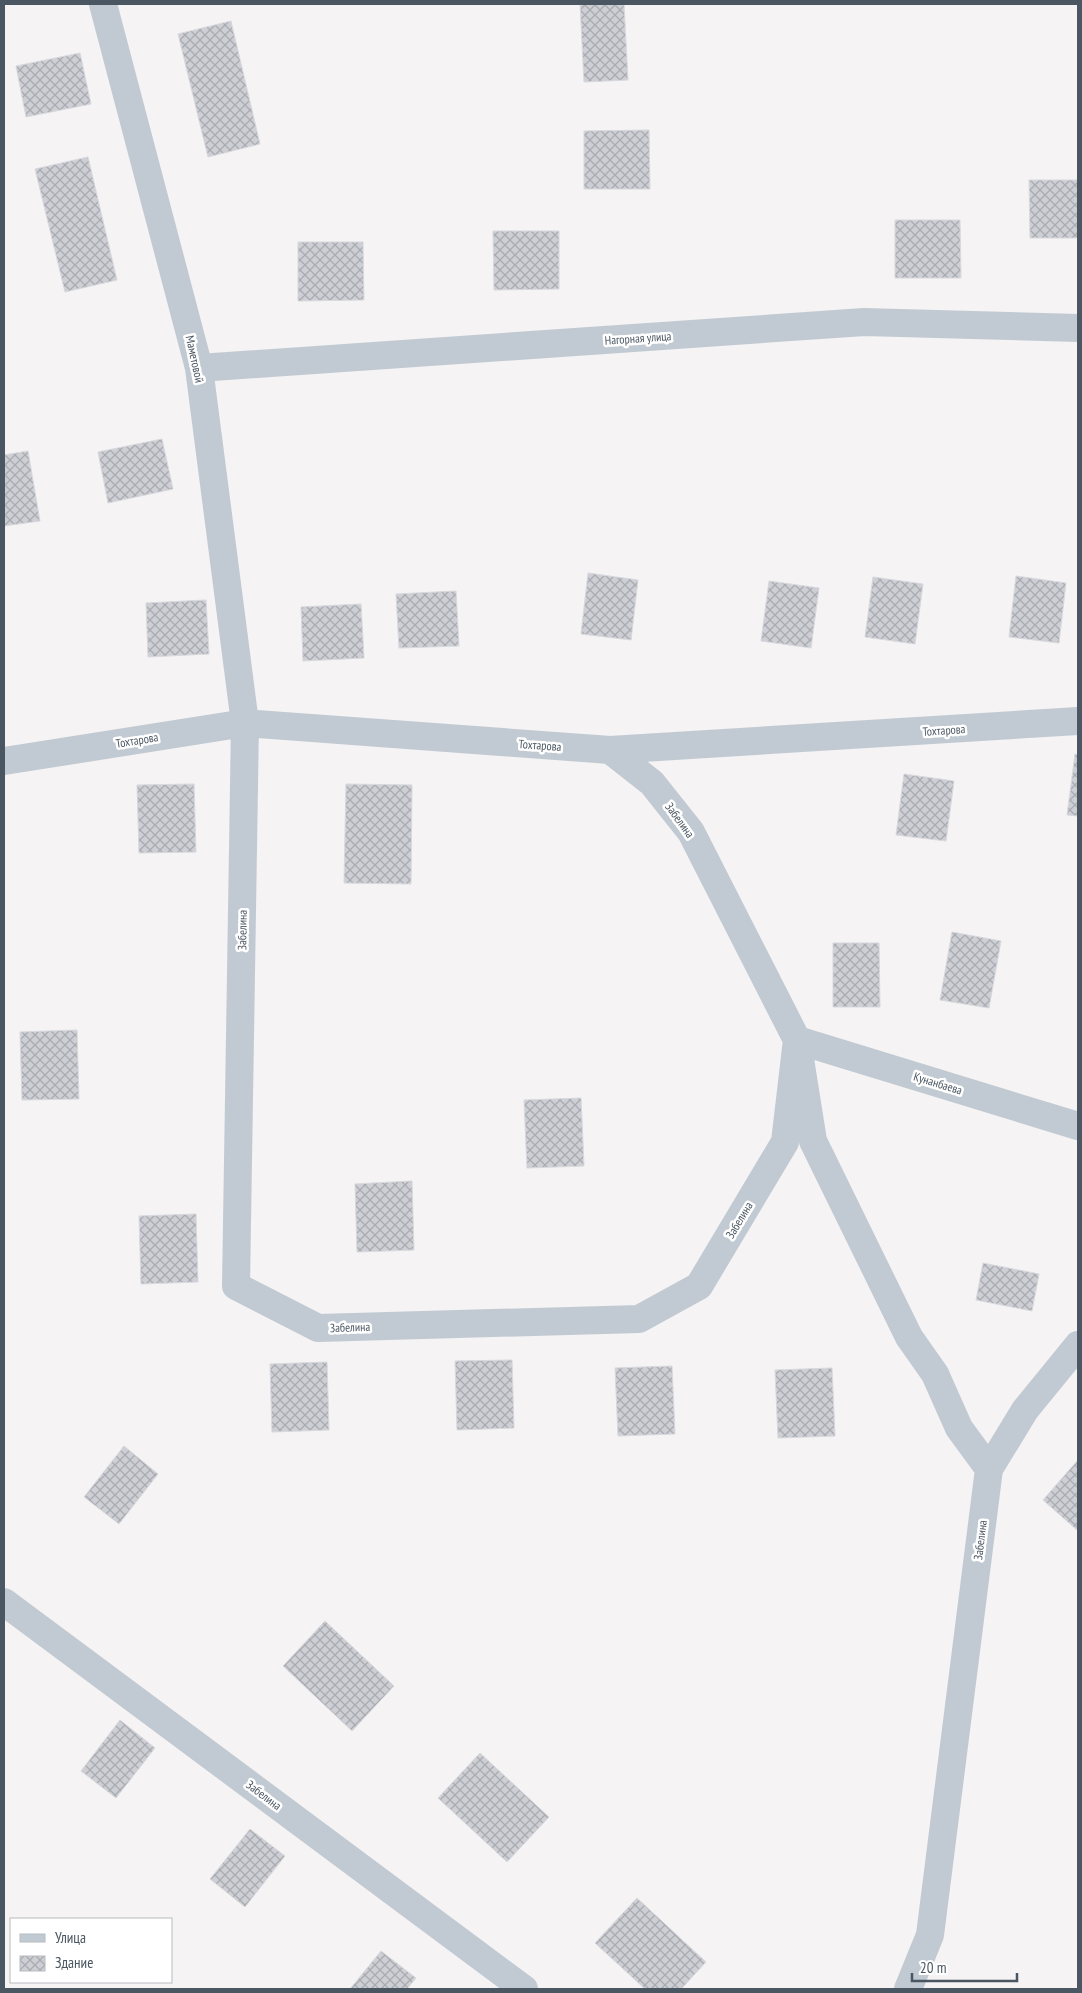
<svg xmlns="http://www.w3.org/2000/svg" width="1082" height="1993" font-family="'PT Sans Narrow',sans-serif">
  <defs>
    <pattern id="building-cross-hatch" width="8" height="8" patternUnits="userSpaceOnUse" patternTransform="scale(1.25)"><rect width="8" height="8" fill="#cdcfd5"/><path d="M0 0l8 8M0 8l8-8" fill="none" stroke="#a8abb0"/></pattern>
  </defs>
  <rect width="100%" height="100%" fill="#f5f3f3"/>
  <!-- building -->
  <path fill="url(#building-cross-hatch)" stroke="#d7d9de" d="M 580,4 L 624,4 L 628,80 L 584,82 Z
    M 231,21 L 260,144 L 208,157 L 178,34 Z
    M 80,53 L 91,104 L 26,117 L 16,66 Z
    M 649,130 L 650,189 L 584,189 L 584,131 Z
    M 88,157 L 117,280 L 65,292 L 35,169 Z
    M 1029,180 L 1078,180 L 1078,238 L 1030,238 Z
    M 895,220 L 960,220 L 961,278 L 895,278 Z
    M 493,231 L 559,231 L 559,289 L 494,290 Z
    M 298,242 L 363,242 L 364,300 L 298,301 Z
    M 162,439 L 173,489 L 108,503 L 98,452 Z
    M 28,451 L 40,521 L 4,526 L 4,455 Z
    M 588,573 L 638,580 L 631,640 L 581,634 Z
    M 1016,576 L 1066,583 L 1059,643 L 1009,637 Z
    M 873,577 L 923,584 L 915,644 L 865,637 Z
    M 769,581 L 819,588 L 811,648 L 761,641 Z
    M 456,591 L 459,646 L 399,648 L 396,594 Z
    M 206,600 L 209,654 L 148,657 L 146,603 Z
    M 361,604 L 364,658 L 303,661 L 301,607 Z
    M 1075,754 L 1078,755 L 1078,816 L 1067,815 Z
    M 904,774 L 954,781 L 946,841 L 896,835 Z
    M 194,784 L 196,852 L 139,853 L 137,785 Z
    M 346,784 L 412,785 L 411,884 L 344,883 Z
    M 952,932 L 1001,941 L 989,1008 L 940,1000 Z
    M 833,943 L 879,943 L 880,1007 L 833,1007 Z
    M 77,1030 L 79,1099 L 22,1100 L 20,1032 Z
    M 581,1098 L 584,1166 L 527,1168 L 524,1100 Z
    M 412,1181 L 414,1250 L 357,1252 L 355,1184 Z
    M 196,1214 L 198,1282 L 141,1284 L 139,1216 Z
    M 983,1263 L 1039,1274 L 1032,1311 L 976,1300 Z
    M 512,1360 L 514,1428 L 457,1430 L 455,1361 Z
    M 327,1362 L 329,1430 L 272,1432 L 270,1364 Z
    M 672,1366 L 675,1434 L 618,1436 L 615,1368 Z
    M 832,1368 L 835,1436 L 778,1438 L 775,1370 Z
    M 124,1446 L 158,1474 L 119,1524 L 84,1497 Z
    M 1078,1460 L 1078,1531 L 1043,1500 Z
    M 325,1621 L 394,1686 L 352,1731 L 283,1666 Z
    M 120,1720 L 155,1748 L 116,1798 L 81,1771 Z
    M 480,1753 L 549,1817 L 507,1862 L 438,1798 Z
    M 250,1829 L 285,1856 L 245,1907 L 210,1879 Z
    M 637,1898 L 706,1962 L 681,1989 L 645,1989 L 595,1943 Z
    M 381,1951 L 416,1978 L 407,1989 L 350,1989 Z"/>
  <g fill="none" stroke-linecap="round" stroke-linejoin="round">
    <!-- street -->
    <path stroke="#c1cad2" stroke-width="28" d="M 103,4 L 199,368 L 245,723 L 236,1286 L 318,1328 L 639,1319 L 699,1286 L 785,1142 L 797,1040 L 1078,1126
      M 199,368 L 864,322 L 1078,328
      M 610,750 L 652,783 L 691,832 L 797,1040 L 813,1141 L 909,1337 L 935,1374 L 959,1428 L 989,1469 L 930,1935 L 908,1989
      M 4,761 L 245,723 L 610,750 L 1078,721
      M 989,1469 L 1025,1410 L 1078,1345
      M 4,1602 L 524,1989"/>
  </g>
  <g text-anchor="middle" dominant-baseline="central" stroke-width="5" stroke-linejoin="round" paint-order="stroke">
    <!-- street labels -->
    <g font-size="12" fill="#4a5661" stroke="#fff">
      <text transform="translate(638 338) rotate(-4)">Нагорная улица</text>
      <text transform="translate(195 359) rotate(78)">Маметовой</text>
      <text transform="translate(944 730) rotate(-4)">Тохтарова</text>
      <text transform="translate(137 740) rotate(-9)">Тохтарова</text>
      <text transform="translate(540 745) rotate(4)">Тохтарова</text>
      <text transform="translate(680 820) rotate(54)">Забелина</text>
      <text transform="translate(242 930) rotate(-89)">Забелина</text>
      <text transform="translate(938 1083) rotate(17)">Кунанбаева</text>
      <text transform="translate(739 1220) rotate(-59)">Забелина</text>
      <text transform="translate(350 1327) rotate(-2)">Забелина</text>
      <text transform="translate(980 1540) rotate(-83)">Забелина</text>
      <text transform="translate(264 1795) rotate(37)">Забелина</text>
    </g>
  </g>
  <!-- border -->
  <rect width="1082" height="1993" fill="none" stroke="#4a5661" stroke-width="10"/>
  <!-- legend -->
  <rect x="10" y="1918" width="162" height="65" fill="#ffffff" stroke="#b7bbc0"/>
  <rect x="20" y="1934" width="25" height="8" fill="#c1cad2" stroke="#b7bbc0"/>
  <text x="55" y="1943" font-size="15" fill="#4a5661">Улица</text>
  <rect x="20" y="1956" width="25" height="15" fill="url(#building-cross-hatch)" stroke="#b7bbc0"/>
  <text x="55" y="1968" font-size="15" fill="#4a5661">Здание</text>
  <!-- scale -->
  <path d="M912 1973v8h105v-8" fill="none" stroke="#4a5661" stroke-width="2.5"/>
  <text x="920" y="1973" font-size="15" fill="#4a5661" stroke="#ffffff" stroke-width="4" paint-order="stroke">20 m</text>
</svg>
